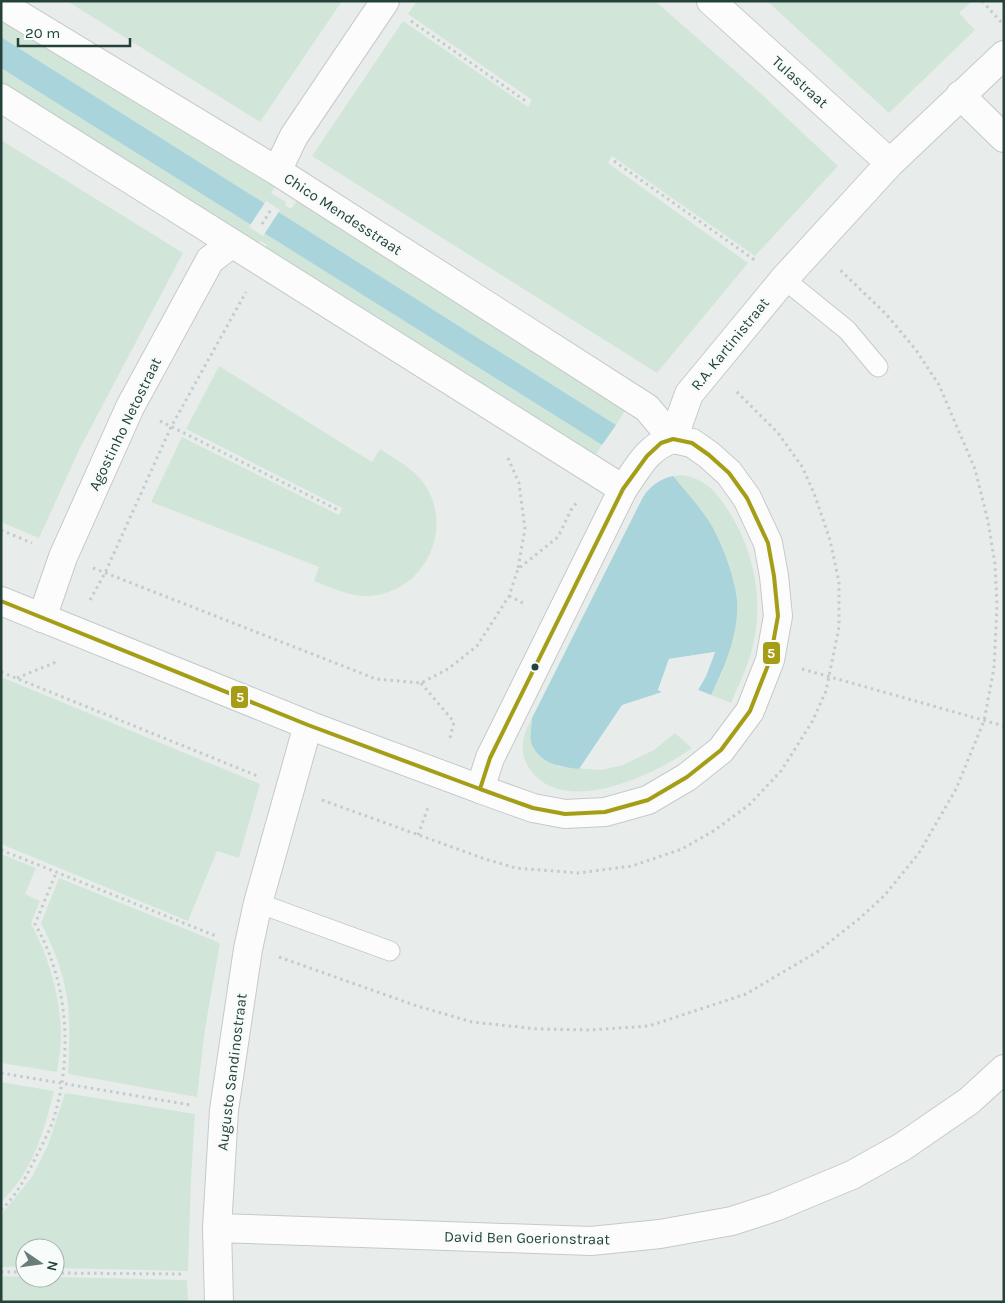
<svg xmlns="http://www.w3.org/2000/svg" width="1005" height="1303" font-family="Karla,sans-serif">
  <rect width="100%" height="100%" fill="#e8edeb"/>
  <!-- green -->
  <path fill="#d1e6d8" d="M 67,1 L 342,1 L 260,122 Z
    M 417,1 L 655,1 L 757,90 L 838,166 L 755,256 L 612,156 L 608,163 L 748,263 L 657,373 L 312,156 L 403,21 L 528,107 L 532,100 L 408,14 Z
    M 767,1 L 972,1 L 959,13 L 975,30 L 889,113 Z
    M 1,13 L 276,185 L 271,193 L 286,202 L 285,205 L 291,209 L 298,199 L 628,406 L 616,425 L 1,37 Z
    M 1,68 L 602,445 L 592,461 L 263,252 L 267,245 L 261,241 L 258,243 L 244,234 L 242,238 L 1,89 Z
    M 1,140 L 183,253 L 80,448 L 39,538 L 1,522 Z
    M 219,366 L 372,462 L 380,449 C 395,459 412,468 423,482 C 456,527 425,593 369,596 C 350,597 332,588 314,581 L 319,567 L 151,502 L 182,437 L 339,515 L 342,508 L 186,429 Z
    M 681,475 C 704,478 716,491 728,510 C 755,551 765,605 751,653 C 746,670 738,687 731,703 L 711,695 L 721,675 L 729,651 L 735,625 L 712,527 L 673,476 Z
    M 1,677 L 260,784 L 239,858 L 217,851 L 188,921 L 1,844 Z
    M 532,718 L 531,744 L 559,767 L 601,770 L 623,765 L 654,750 L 675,733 L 692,748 C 655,775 563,819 529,768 C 518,751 523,734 532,718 Z
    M 1,854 L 36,868 L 25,894 L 40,901 L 31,923 C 49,958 60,994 61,1034 C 61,1047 59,1060 57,1072 L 1,1063 Z
    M 59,878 L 220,943 L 205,1029 L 197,1097 L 68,1074 C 69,1052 70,1030 68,1008 C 66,978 54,948 41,923 Z
    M 1,1082 L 54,1091 C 47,1120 39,1149 23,1175 C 17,1185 8,1194 1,1203 Z
    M 65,1093 L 195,1114 L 191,1179 L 188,1271 L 55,1268 L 55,1248 L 25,1248 L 25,1267 L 1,1267 L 1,1215 L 32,1177 L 48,1145 Z
    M 1,1276 L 25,1277 L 25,1278 L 55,1277 L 187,1280 L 188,1302 L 1,1302 Z"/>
  <!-- water -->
  <path fill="#a9d4db" d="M 1,37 L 616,425 L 602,445 L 1,68 Z
    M 673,476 C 687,493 702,509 713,528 C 723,547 735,578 737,600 C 739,633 725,667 711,695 L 698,690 L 706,676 L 715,652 L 669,659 L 658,690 L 662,692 L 622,705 L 579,769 C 560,767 541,764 532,745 C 529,739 532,725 532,718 L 643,497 C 650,486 660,479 673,476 Z"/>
  <!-- pier -->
  <path fill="#e8edeb" d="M 266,201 L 280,210 L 263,236 L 249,227 Z
    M 715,652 L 706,676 L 698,690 L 706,693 L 705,695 L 697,692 L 695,690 L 704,675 L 711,655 L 670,662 L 661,689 L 664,691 L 664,693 L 658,690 L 669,659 Z"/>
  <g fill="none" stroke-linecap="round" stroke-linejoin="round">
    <defs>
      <path id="lane" d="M 784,279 L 847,330 L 878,367
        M 258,903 L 390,951"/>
      <path id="street" d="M 711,1 L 890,163
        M 1,4 L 277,171 L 647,408 L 673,439
        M 960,95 L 1004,138
        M 1,98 L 623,489
        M 277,171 L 294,136 L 385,1
        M 673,439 L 692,443 L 709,455 L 729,473 L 747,498 L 768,543 L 774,576 L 778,616 L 770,660 L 750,711 L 721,750 L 687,777 L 648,800 L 605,812 L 565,814 L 533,808 L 480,789 L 490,758 L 623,489 C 638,468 647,447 673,439 Z
        M 673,439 L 689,394 L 784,279 L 890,163 L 1004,55
        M 42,618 L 63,557 L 130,407 L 210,260 L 231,244
        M 217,1228 L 591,1241 L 660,1234 L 732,1221 L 775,1207 L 852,1175 L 902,1147 L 969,1101 L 1004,1069
        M 219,1302 L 217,1228 L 224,1110 L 248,949 L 258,903 L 308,725"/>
      <path id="secondary" d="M 1,601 L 308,725 L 480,789"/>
    </defs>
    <!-- lane casing -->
    <use href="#lane" stroke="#c5cac8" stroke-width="21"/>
    <!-- street casing -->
    <use href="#street" stroke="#c5cac8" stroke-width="30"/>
    <!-- secondary casing -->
    <use href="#secondary" stroke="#c3cbc8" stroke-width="30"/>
    <!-- path -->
    <path stroke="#c3ccca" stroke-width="3" stroke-dasharray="2.5 4" stroke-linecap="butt" d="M 982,1 L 1002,23
      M 411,21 L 527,102
      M 614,161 L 756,261
      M 262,224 L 272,208
      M 160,421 L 338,510
      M 508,458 L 519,483 L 525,529 L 518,568
      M 1,530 L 32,543
      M 93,568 L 376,679 L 421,683 L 448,669 L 477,646 L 509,596 L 518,569 L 558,537 L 571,510 L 577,502
      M 509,596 L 525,604
      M 90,600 L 105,573 L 171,427 L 246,292
      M 802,669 L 1004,726
      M 1,672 L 260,777
      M 17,678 L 54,663 L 56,660
      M 421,683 L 454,722 L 449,742
      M 322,800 L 485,859 L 516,868 L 578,873 L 632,866 L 682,849 L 715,830 L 750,804 L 781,771 L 812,722 L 826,691 L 839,627 L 839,582 L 830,540 L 815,496 L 803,468 L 778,433 L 736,391
      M 418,835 L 429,805
      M 1,850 L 216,936
      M 279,957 L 414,1005 L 472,1022 L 538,1029 L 589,1030 L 649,1026 L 746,994 L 817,952 L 860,918 L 884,896 L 919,853 L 956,789 L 984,721 L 994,668 L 997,606 L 995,564 L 988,521 L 975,469 L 939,385 L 916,350 L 886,314 L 839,269
      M 1,1073 L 191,1105
      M 1,1210 C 16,1196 26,1177 35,1159 C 41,1147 48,1134 53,1121 C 73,1057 69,983 35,924 L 56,873
      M 1,1272 L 25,1272
      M 55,1273 L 184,1274"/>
    <!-- lane -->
    <use href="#lane" stroke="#fcfcfc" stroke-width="19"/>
    <!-- street -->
    <use href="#street" stroke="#fcfcfc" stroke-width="28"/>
    <!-- secondary -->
    <use href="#secondary" stroke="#fcfcfc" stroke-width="28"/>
    <defs>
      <path id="bus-1" d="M 673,439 L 692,443 L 709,455 L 729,473 L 747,498 L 768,543 L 774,576 L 778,616 L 770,660 L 750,711 L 721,750 L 687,777 L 648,800 L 605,812 L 565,814 L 533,808 L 480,789 L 490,758 L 623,489 L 647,456 L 661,443 Z
        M 1,601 L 308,725 L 480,789"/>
    </defs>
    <!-- bus-1 casing -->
    <use href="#bus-1" stroke="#f7fbf9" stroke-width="8"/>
    <!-- bus-1 -->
    <use href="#bus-1" stroke="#a69d17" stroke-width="4"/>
  </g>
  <!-- markers -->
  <circle fill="#24423a" stroke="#f7fbf9" stroke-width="2" cx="535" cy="667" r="4.5"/>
  <g text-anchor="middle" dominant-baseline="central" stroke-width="5" stroke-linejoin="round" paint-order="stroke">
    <!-- street labels -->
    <g font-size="15" fill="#24423a" stroke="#f7fbf9">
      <text transform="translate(800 82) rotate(42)">Tulastraat</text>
      <text transform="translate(343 214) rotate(33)">Chico Mendesstraat</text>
      <text transform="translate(730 344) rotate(-51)">R.A. Kartinistraat</text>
      <text transform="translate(125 424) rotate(-64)">Agostinho Netostraat</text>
      <text transform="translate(232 1072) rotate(-83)">Augusto Sandinostraat</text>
      <text transform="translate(527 1238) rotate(1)">David Ben Goerionstraat</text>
    </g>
  </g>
  <g stroke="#f7fbf9" stroke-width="2">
    <rect x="762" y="641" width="19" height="24" rx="5" fill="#a69d17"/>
    <rect x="230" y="685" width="19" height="24" rx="5" fill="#a69d17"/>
  </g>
  <g font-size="14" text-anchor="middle" font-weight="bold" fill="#fff">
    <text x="771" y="658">5</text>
    <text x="240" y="702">5</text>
  </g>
  <!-- border -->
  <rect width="1005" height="1303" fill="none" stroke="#24423a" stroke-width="5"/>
  <!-- north arrow -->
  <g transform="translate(40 1263) rotate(103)"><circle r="24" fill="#f7fbf9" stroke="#a3b1ad"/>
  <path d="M0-4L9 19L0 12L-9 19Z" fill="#697e78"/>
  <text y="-8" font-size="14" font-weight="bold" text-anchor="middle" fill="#24423a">N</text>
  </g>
  <!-- scale -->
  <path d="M18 38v8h112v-8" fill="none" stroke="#24423a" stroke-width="2.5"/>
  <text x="25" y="38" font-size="15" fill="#24423a" stroke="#f7fbf9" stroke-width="4" paint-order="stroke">20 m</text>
</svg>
